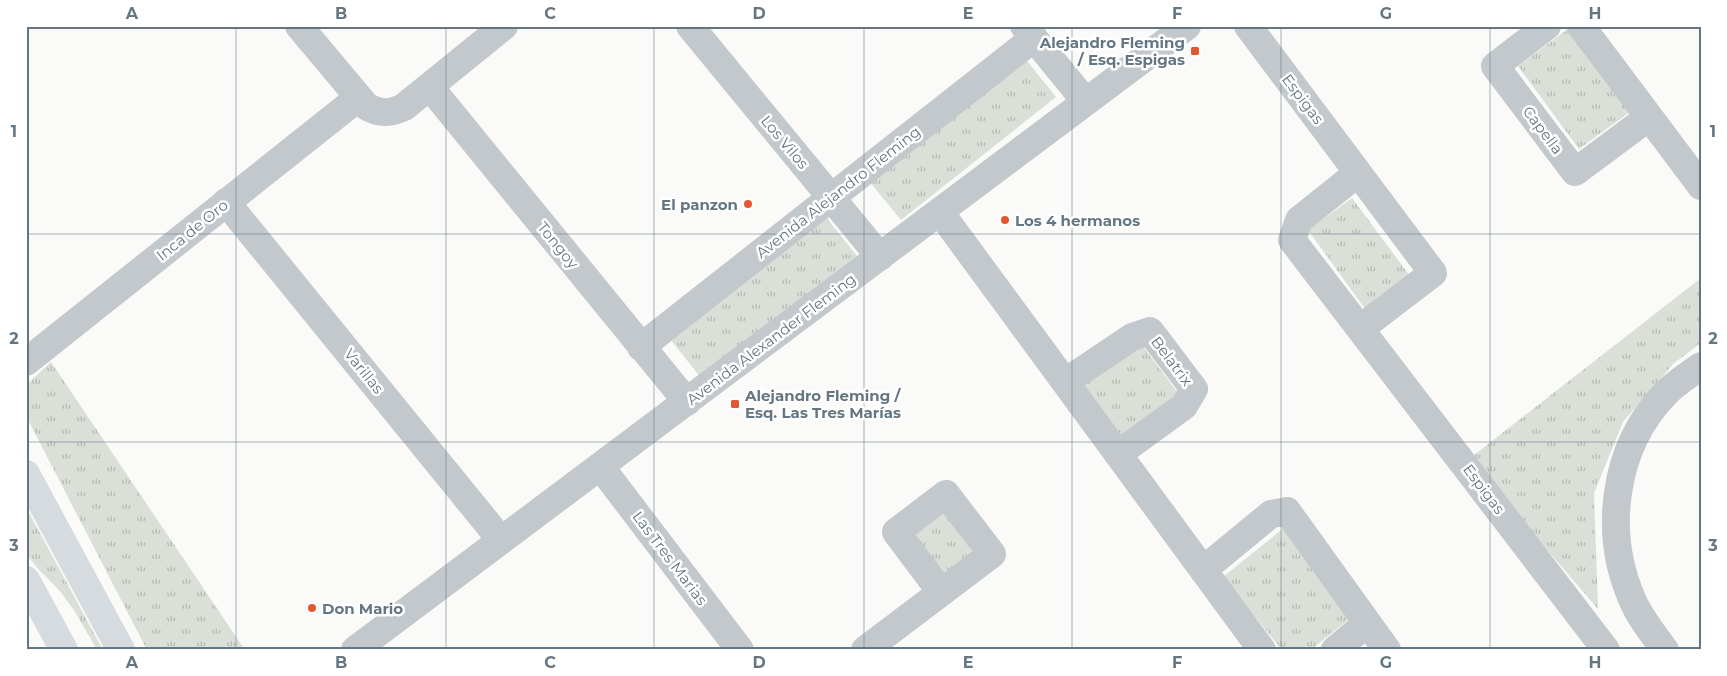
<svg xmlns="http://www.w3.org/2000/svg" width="1727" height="676" font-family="Montserrat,sans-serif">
  <defs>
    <pattern id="grass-tufts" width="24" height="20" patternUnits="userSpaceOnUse" patternTransform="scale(1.25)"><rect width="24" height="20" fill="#dadfd7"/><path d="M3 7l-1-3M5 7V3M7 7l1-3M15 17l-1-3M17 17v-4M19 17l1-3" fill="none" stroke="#b4b9b4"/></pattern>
  </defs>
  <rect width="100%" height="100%" fill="#fafaf8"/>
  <!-- grass -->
  <path fill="url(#grass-tufts)" d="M 1572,26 L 1637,107 L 1579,149 L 1518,66 Z
    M 1024,57 L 1056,97 L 901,220 L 869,181 Z
    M 1352,198 L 1413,280 L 1368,313 L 1308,230 Z
    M 825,216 L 857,256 L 702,379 L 670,339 Z
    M 1701,278 L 1701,343 L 1674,363 L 1623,422 L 1594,493 L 1598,609 L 1469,459 Z
    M 1139,341 L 1178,393 L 1118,438 L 1079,386 Z
    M 51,362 L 245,650 L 147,650 L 26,416 L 26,385 Z
    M 26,507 L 103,650 L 97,650 L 74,610 L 59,590 L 40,571 L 26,554 Z
    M 942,511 L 973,552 L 940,576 L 909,535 Z
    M 1285,527 L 1355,614 L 1311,650 L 1282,650 L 1223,577 Z"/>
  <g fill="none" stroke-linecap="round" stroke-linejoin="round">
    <!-- minor -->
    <path stroke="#c3c8cc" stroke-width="28" d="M 299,26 L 366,106 C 379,114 390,114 404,107 L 504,26
      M 690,26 L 880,257
      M 1024,26 L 1086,102
      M 1248,26 L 1433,273 L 1361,328
      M 1547,26 L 1495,66 L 1575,172 L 1649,117
      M 1581,26 L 1701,186
      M 430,87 L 687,402
      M 1358,173 L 1299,220 L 1292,240 L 1606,650
      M 226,202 L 501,540
      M 940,212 L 1262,650
      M 641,347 L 1034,38
      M 26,362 L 358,98
      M 1065,382 L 1132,337 L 1150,331 L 1194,389 L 1184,406 L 1118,454
      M 600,466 L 740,650
      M 1203,570 L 1271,514 L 1287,511 L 1387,650
      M 355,650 L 1187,26
      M 865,650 L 992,554 L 946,494 L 896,532 L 941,592
      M 1335,650 L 1367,623
      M 1665,650 C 1653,634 1640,618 1632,599 C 1603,532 1613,448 1665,394 C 1675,383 1689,375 1701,366"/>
    <!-- major -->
    <path stroke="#d6dbdf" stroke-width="28" d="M 26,474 L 121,650
      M 26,580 L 64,650"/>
  </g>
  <!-- grid -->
  <path fill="none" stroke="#657683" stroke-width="1" stroke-opacity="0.55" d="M 236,26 L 236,650M 446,26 L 446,650M 654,26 L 654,650M 864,26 L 864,650M 1072,26 L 1072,650M 1281,26 L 1281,650M 1490,26 L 1490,650M 26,234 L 1701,234M 26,442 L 1701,442"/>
  <!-- markers -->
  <g fill="#e25630" stroke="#fff" stroke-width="2">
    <rect x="1190" y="46" width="10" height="10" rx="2.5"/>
    <circle cx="748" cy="204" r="5"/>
    <circle cx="1005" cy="220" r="5"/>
    <rect x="730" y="399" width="10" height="10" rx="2.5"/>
    <circle cx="312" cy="608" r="5"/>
  </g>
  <g text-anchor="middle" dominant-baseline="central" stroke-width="5" stroke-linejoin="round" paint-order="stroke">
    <!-- poi labels -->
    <g font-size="15" font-weight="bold" fill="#657683" stroke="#fff" text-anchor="start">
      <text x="1185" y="42" text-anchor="end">Alejandro Fleming<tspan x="1185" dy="17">/ Esq. Espigas</tspan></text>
      <text x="738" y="204" text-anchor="end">El panzon</text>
      <text x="1015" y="220">Los 4 hermanos</text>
      <text x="745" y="395">Alejandro Fleming /<tspan x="745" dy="17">Esq. Las Tres Marías</tspan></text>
      <text x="322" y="608">Don Mario</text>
    </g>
    <!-- street labels -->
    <g font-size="15" fill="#657683" stroke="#fff">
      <text transform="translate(1303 99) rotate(53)">Espigas</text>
      <text transform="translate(1543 130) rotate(53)">Capella</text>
      <text transform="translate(785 142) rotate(50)">Los Vilos</text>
      <text transform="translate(838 192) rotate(-38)">Avenida Alejandro Fleming</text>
      <text transform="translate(192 230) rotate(-39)">Inca de Oro</text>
      <text transform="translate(558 245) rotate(51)">Tongoy</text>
      <text transform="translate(771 339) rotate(-37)">Avenida Alexander Fleming</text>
      <text transform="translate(1172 361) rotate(53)">Belatrix</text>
      <text transform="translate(364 371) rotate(51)">Varillas</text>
      <text transform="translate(1484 489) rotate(53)">Espigas</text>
      <text transform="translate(670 558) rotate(53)">Las Tres Marias</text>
    </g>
  </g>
  <!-- border -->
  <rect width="1727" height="676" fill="none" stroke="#ffffff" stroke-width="55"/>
  <rect x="28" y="28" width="1672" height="620" fill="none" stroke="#657683" stroke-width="2"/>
  <g font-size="16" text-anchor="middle" font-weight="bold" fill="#657683">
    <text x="132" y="19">A</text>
    <text x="341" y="19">B</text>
    <text x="550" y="19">C</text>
    <text x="759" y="19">D</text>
    <text x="968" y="19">E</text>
    <text x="1177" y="19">F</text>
    <text x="1386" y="19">G</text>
    <text x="1595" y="19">H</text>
    <text x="14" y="137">1</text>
    <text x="1713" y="137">1</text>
    <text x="14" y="344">2</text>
    <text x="1713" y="344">2</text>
    <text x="14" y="551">3</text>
    <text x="1713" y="551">3</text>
    <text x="132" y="668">A</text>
    <text x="341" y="668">B</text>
    <text x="550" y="668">C</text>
    <text x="759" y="668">D</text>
    <text x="968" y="668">E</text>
    <text x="1177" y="668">F</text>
    <text x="1386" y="668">G</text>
    <text x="1595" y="668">H</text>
  </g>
</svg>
